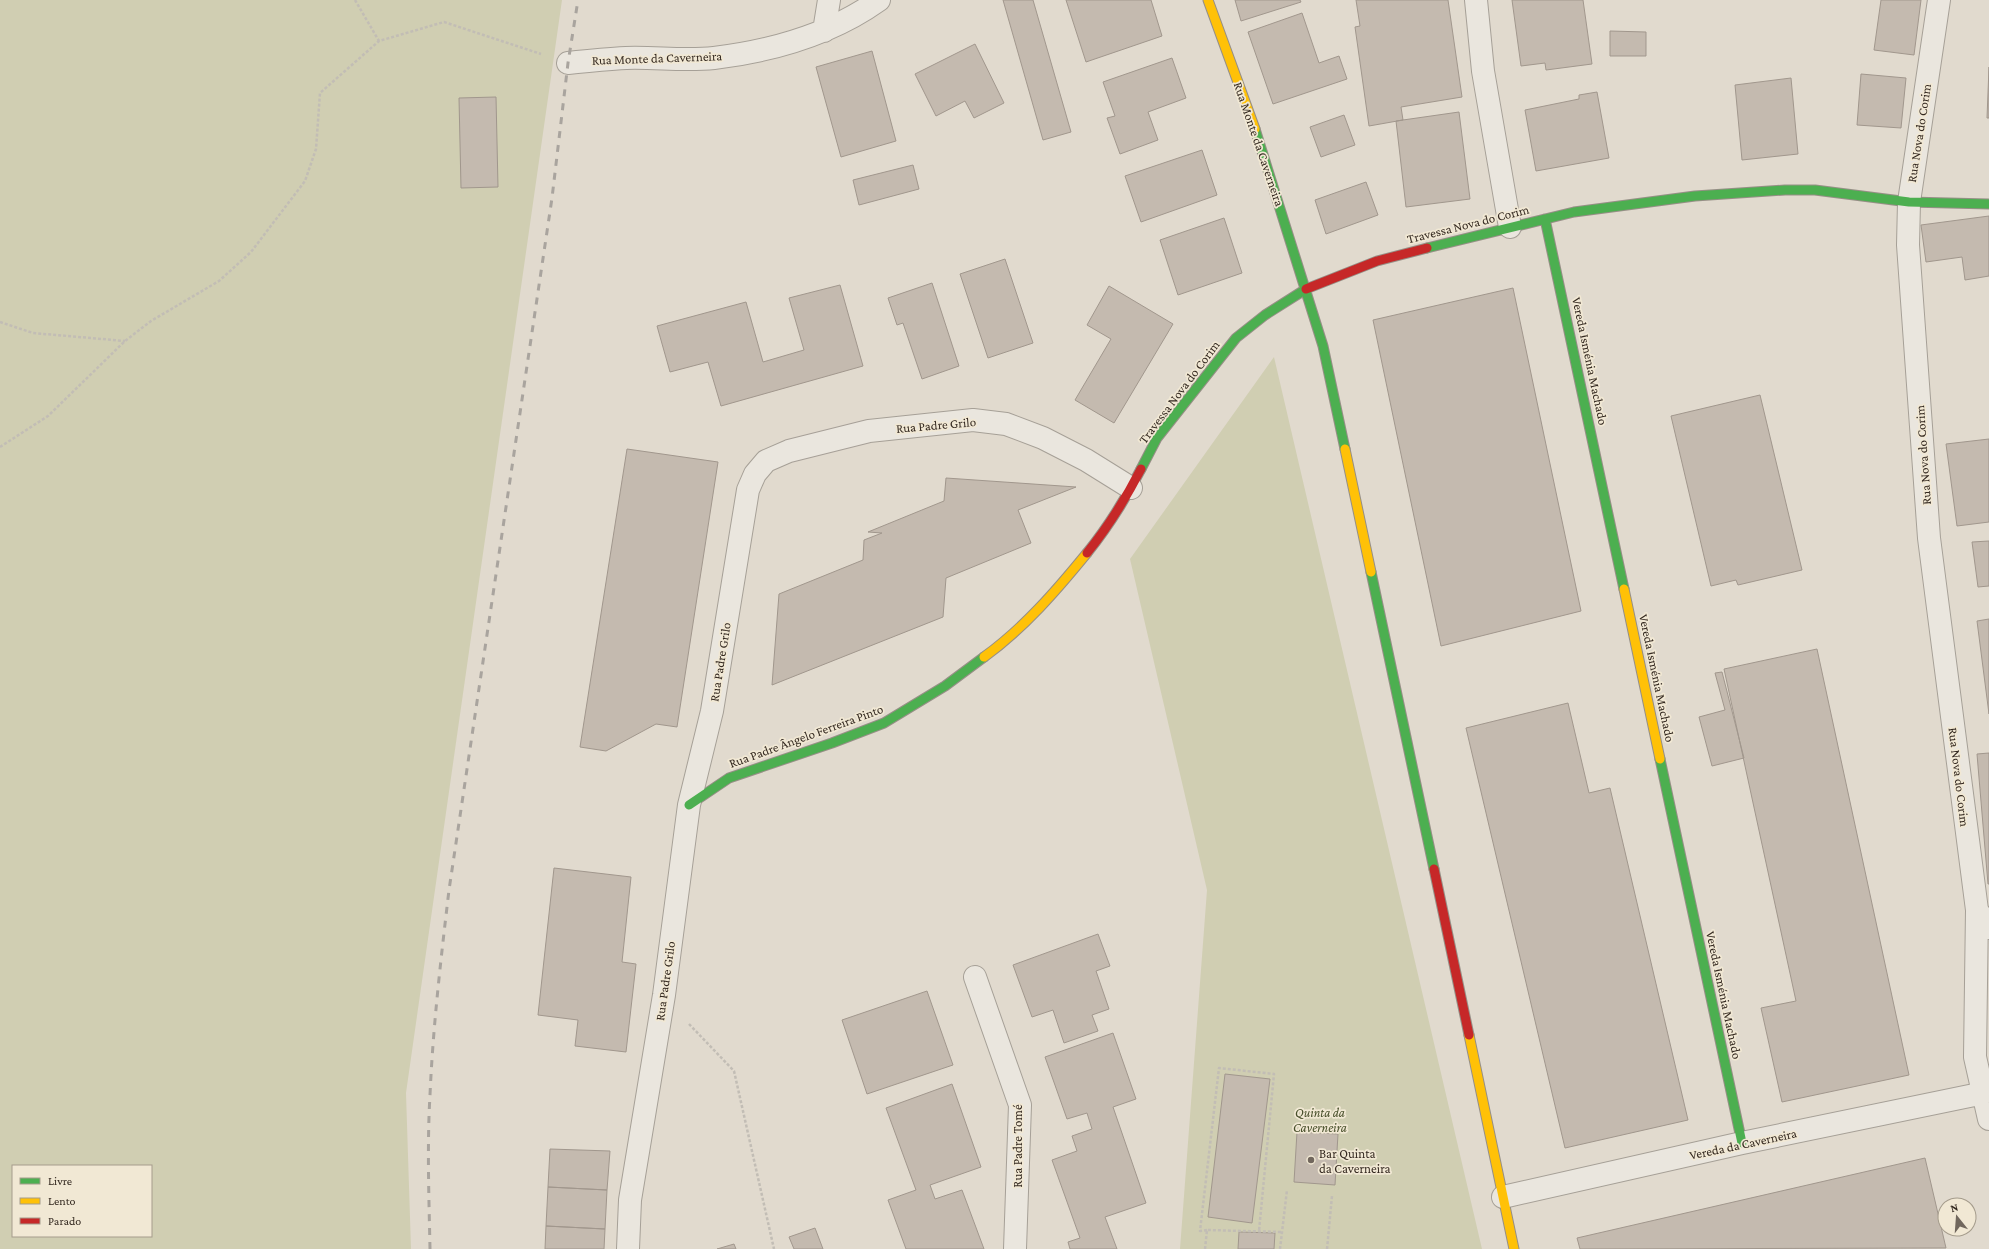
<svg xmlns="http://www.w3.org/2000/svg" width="1989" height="1249" font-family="'Crimson Pro',serif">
  <rect width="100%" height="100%" fill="#e1dace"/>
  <!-- green -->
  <path fill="#d0ceb2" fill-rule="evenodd" d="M 0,0 L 562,0 L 406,1093 L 411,1249 L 0,1249 ZM 13,1166 L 151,1166 L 151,1236 L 13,1236 Z
    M 1274,357 L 1482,1249 L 1180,1249 L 1207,890 L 1130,559 Z"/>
  <!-- building -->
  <path fill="#c4baaf" stroke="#a1978d" d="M 1003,0 L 1033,0 L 1071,132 L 1043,140 Z
    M 1066,0 L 1151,0 L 1162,36 L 1086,62 Z
    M 1235,0 L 1300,0 L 1301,2 L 1241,21 Z
    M 1356,0 L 1448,0 L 1462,97 L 1401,107 L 1403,120 L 1369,126 L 1355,27 L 1360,26 Z
    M 1512,0 L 1583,0 L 1592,64 L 1546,70 L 1545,63 L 1521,66 Z
    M 1881,0 L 1921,0 L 1914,55 L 1874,50 Z
    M 1302,13 L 1319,63 L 1339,56 L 1347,79 L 1273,104 L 1248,32 Z
    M 1610,31 L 1646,32 L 1646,56 L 1610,56 Z
    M 975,44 L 1004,103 L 974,118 L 965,101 L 936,116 L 915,74 Z
    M 872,51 L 896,141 L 841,157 L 816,67 Z
    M 1172,58 L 1186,98 L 1148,112 L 1158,140 L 1120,154 L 1107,118 L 1115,116 L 1103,82 Z
    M 1989,67 L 1989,118 L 1987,118 Z
    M 1861,74 L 1906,78 L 1901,128 L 1857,125 Z
    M 1791,78 L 1798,154 L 1742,160 L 1735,85 Z
    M 1597,92 L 1609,158 L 1536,171 L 1525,110 L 1579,99 L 1579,95 Z
    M 496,97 L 498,187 L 461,188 L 459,98 Z
    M 1459,112 L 1470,199 L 1406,207 L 1396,121 Z
    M 1344,115 L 1355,145 L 1321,157 L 1310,127 Z
    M 1202,150 L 1217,195 L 1141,222 L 1125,176 Z
    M 913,165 L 919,189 L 859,205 L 853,180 Z
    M 1366,182 L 1378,215 L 1326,234 L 1315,200 Z
    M 1989,216 L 1989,276 L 1965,280 L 1962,257 L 1926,262 L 1921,225 Z
    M 1224,218 L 1242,273 L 1178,295 L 1160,240 Z
    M 1005,259 L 1033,343 L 988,358 L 960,274 Z
    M 932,283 L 959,366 L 922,379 L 903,323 L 897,325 L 888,298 Z
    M 840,285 L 863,366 L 721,406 L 708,362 L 670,372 L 657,326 L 746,302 L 763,362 L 804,350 L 789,298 Z
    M 1109,286 L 1173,324 L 1114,423 L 1075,400 L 1111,339 L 1087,325 Z
    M 1513,288 L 1581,611 L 1441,646 L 1373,320 Z
    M 1760,395 L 1802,570 L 1738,585 L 1736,580 L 1711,586 L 1671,416 Z
    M 1989,439 L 1989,522 L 1957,526 L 1946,444 Z
    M 627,449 L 718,462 L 677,727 L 656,724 L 606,751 L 580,747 Z
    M 946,478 L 1076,487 L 1018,510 L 1031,543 L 946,578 L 943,617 L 772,685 L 779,594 L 863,560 L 864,540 L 882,533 L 868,532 L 944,501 Z
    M 1989,541 L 1989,586 L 1978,587 L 1972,542 Z
    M 1989,619 L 1989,714 L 1977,621 Z
    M 1817,649 L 1909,1075 L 1782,1102 L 1761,1008 L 1796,1001 L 1724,669 Z
    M 1722,672 L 1744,758 L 1712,766 L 1699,717 L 1725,710 L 1715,673 Z
    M 1568,703 L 1589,793 L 1610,788 L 1688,1120 L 1565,1148 L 1466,728 Z
    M 1989,753 L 1989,884 L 1988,884 L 1977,754 Z
    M 554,868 L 631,877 L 622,962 L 636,964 L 626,1052 L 575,1046 L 578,1020 L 538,1015 Z
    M 1098,934 L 1110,966 L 1096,971 L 1109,1009 L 1092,1015 L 1098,1031 L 1064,1043 L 1053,1010 L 1032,1017 L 1013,965 Z
    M 927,991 L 953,1065 L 867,1094 L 842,1020 Z
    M 1113,1033 L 1136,1099 L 1113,1107 L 1146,1203 L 1105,1217 L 1117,1249 L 1070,1249 L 1068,1242 L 1080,1238 L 1052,1160 L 1077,1151 L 1072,1136 L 1092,1129 L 1087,1113 L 1067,1119 L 1045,1057 Z
    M 1225,1074 L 1270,1079 L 1252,1223 L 1208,1217 Z
    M 952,1084 L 981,1167 L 930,1185 L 935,1199 L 962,1190 L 984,1249 L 906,1249 L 888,1200 L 916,1190 L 886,1108 Z
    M 1297,1132 L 1338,1134 L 1335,1185 L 1294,1182 Z
    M 550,1149 L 610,1151 L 607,1190 L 548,1187 Z
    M 1925,1158 L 1946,1248 L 1580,1249 L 1577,1238 Z
    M 548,1187 L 607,1190 L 605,1229 L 546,1226 Z
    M 546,1226 L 605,1229 L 604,1249 L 545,1249 Z
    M 815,1228 L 823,1249 L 794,1249 L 789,1237 Z
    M 1239,1232 L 1275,1233 L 1274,1249 L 1238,1249 Z
    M 734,1244 L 736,1249 L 717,1249 Z"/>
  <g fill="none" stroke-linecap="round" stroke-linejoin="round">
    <defs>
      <path id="street" d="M 1476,0 L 1483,71 L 1510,227
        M 1939,0 L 1909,202 L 1908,245 L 1929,538 L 1977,910 L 1989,928
        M 824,31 L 829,0
        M 568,63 C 587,61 607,59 626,58 C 655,57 685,61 714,58 C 772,51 830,35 879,0
        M 1977,910 L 1975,1057 L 1989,1119
        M 975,977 L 1020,1105 L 1015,1249
        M 1503,1197 L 1742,1143 L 1984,1093
        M 628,1249 L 630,1200 L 664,995 L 689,805 L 712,711 L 748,490 L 755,474 L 766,461 L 789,451 L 869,431 L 973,420 L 1006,424 L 1043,438 L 1086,460 L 1131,488"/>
      <path id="fast" d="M 1255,129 L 1323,346 L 1345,449
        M 1545,219 L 1624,589
        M 1427,248 L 1574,212 L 1695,196 L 1785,190 L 1815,190 L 1909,202 L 1989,204
        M 1141,469 L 1157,438 L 1236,338 L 1265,315 L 1306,289
        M 1371,572 L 1434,869
        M 1660,759 L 1742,1143
        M 689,805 L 729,778 L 832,743 L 884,723 L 945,686 L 984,657"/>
      <path id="slow" d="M 1208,0 L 1255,129
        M 1345,449 L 1371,572
        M 1624,589 L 1660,759
        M 984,657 C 1024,628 1056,591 1087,553
        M 1469,1035 L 1514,1249"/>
      <path id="jam" d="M 1306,289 L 1377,261 L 1427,248
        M 1087,553 C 1108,527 1126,498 1141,469
        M 1434,869 L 1469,1035"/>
    </defs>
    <!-- street casing -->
    <use href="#street" stroke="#a6a097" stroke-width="24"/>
    <!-- fast casing -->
    <use href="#fast" stroke="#968f86" stroke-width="11"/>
    <!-- slow casing -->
    <use href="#slow" stroke="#968f86" stroke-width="11"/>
    <!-- jam casing -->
    <use href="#jam" stroke="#968f86" stroke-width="11"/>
    <!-- path -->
    <path stroke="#c2bdb5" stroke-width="2.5" stroke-dasharray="3 2" stroke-linecap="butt" d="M 355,0 L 379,41
      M 0,322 L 33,333 L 125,341
      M 0,447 L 48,416 L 125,341 L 151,321 L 219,281 L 251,252 L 305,181 L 316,149 L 320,93 L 379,41 L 444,22 L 541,54
      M 689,1024 L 734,1071 L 774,1249
      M 1207,1230 L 1200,1231 L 1219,1068 L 1274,1074 L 1259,1231
      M 1205,1249 L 1207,1230 L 1282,1232
      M 1280,1249 L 1287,1190
      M 1327,1249 L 1332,1196"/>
    <!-- street -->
    <use href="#street" stroke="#eae6de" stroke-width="22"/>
    <!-- fast -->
    <use href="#fast" stroke="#4caf50" stroke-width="9"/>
    <!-- slow -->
    <use href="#slow" stroke="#ffc107" stroke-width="9"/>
    <!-- jam -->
    <use href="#jam" stroke="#c62828" stroke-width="9"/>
    <!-- rail -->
    <path stroke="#a9a49e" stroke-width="3" stroke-dasharray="7 7" stroke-linecap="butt" d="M 430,1249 C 429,1198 427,1146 430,1095 C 433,1026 441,958 449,890 L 552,198 L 568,63 L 578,0"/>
  </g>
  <!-- markers -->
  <circle fill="#71675d" stroke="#f1e8d4" stroke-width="1.5" cx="1311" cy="1160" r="4"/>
  <g text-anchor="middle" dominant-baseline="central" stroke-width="3.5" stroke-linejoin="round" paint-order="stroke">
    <!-- street labels -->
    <g font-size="13" fill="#342920" stroke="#f1e8d4">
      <text transform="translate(657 58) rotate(-2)">Rua Monte da Caverneira</text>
      <text transform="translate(1919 133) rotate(-81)">Rua Nova do Corim</text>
      <text transform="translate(1259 144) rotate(71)">Rua Monte da Caverneira</text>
      <text transform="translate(1468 224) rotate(-14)">Travessa Nova do Corim</text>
      <text transform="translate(1590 361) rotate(78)">Vereda Isménia Machado</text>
      <text transform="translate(1179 392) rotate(-53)">Travessa Nova do Corim</text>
      <text transform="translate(936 425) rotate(-5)">Rua Padre Grilo</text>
      <text transform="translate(1923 455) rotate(-94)">Rua Nova do Corim</text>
      <text transform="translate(720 662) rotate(-81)">Rua Padre Grilo</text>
      <text transform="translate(1657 678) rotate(78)">Vereda Isménia Machado</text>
      <text transform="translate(806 736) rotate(-20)">Rua Padre Ângelo Ferreira Pinto</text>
      <text transform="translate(1959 777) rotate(83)">Rua Nova do Corim</text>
      <text transform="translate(665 981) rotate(-82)">Rua Padre Grilo</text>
      <text transform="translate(1724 995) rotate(78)">Vereda Isménia Machado</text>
      <text transform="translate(1743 1144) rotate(-12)">Vereda da Caverneira</text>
      <text transform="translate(1017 1146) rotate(-90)">Rua Padre Tomé</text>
    </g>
    <!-- park labels -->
    <g font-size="13" font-style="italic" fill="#464e29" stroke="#f1e8d4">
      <text x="1320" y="1112">Quinta da<tspan x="1320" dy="15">Caverneira</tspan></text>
    </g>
    <!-- poi labels -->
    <g font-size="13" fill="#342920" stroke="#f1e8d4" text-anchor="start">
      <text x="1319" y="1153">Bar Quinta<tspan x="1319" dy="15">da Caverneira</tspan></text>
    </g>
  </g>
  <!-- legend -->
  <rect x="12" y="1165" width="140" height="72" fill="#f1e8d4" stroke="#a59c8c"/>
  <rect x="20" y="1178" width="20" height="6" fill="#4caf50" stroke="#a59c8c"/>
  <text x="48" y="1185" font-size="12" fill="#342920">Livre</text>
  <rect x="20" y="1198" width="20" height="6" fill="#ffc107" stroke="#a59c8c"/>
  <text x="48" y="1205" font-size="12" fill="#342920">Lento</text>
  <rect x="20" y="1218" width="20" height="6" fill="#c62828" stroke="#a59c8c"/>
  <text x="48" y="1225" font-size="12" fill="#342920">Parado</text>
  <!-- north arrow -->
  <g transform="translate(1957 1217) rotate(343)"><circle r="19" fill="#f1e8d4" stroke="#a59c8c"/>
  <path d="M0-3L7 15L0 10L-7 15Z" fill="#71675d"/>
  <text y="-6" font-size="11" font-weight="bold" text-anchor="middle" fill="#342920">N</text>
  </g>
</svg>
